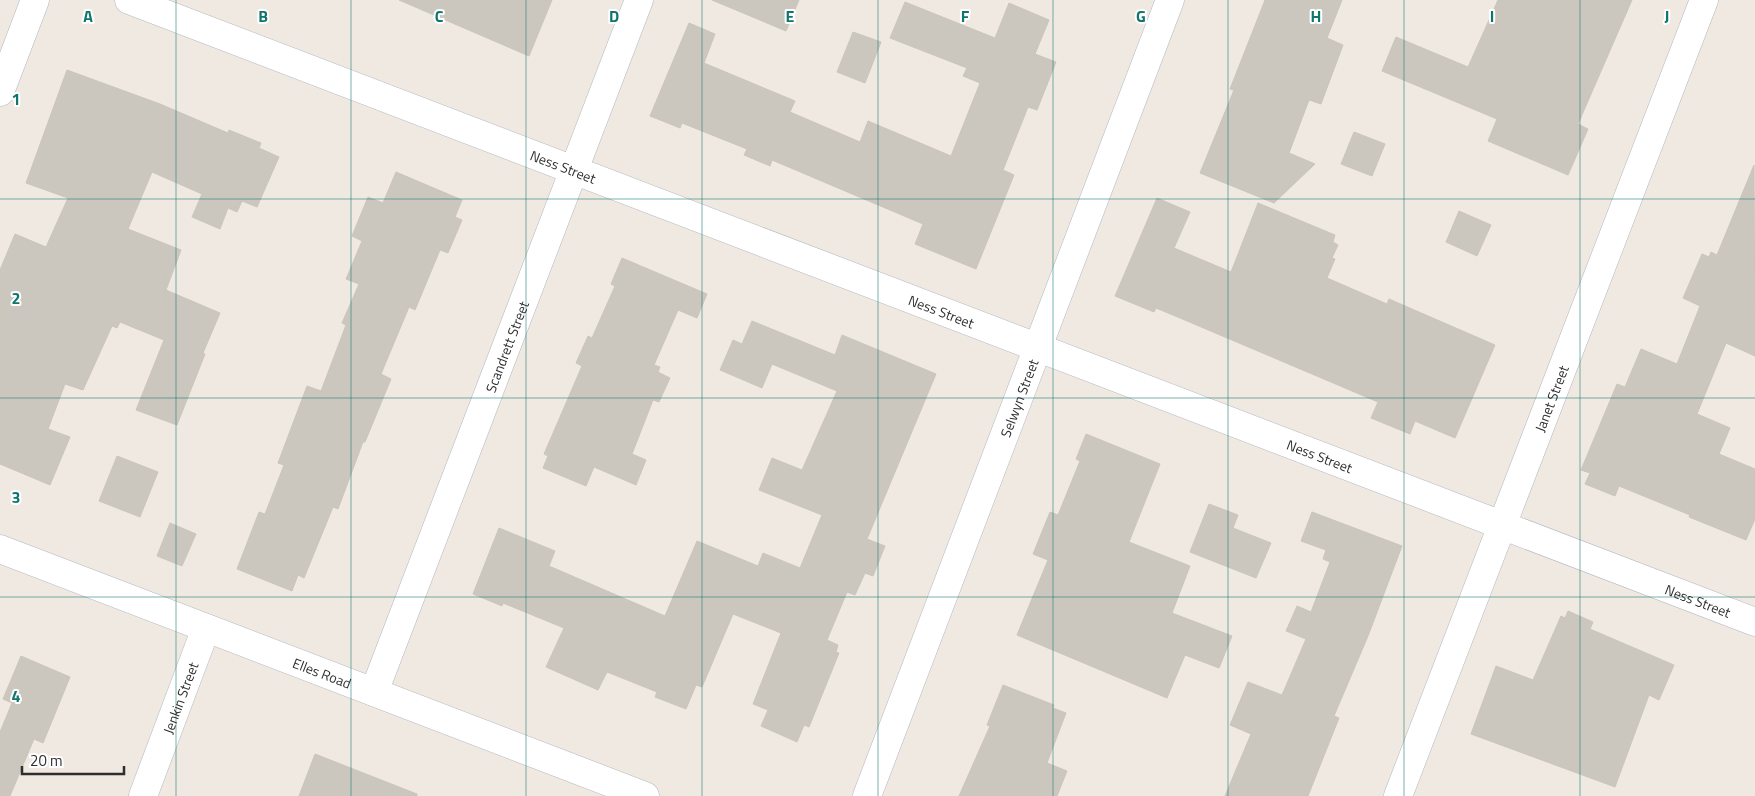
<svg xmlns="http://www.w3.org/2000/svg" width="1755" height="796" font-family="'Titillium Web',sans-serif">
  <rect width="100%" height="100%" fill="#efe9e1"/>
  <!-- building -->
  <path fill="#cbc7bf" stroke="#cbc5ba" d="M 399,0 L 552,0 L 529,56 Z
    M 712,0 L 799,0 L 786,31 Z
    M 1265,0 L 1342,0 L 1327,38 L 1343,45 L 1321,104 L 1309,100 L 1289,153 L 1315,164 L 1274,203 L 1200,173 L 1234,90 L 1230,89 Z
    M 1498,0 L 1632,0 L 1578,124 L 1588,129 L 1568,175 L 1488,141 L 1497,119 L 1382,71 L 1396,37 L 1468,67 Z
    M 905,2 L 995,38 L 1009,3 L 1049,20 L 1035,54 L 1056,62 L 1037,110 L 1028,107 L 1003,170 L 1014,175 L 976,269 L 915,244 L 923,224 L 772,160 L 770,166 L 744,155 L 747,149 L 682,123 L 680,128 L 650,116 L 689,23 L 715,34 L 704,63 L 795,101 L 790,112 L 860,142 L 868,121 L 951,156 L 980,83 L 963,76 L 967,68 L 890,38 Z
    M 853,32 L 881,42 L 865,83 L 837,72 Z
    M 67,70 L 160,104 L 228,133 L 229,130 L 261,143 L 259,148 L 279,157 L 257,207 L 242,201 L 237,212 L 228,208 L 220,229 L 192,217 L 202,194 L 152,172 L 128,229 L 181,250 L 166,290 L 220,313 L 203,353 L 205,354 L 177,425 L 136,410 L 164,340 L 120,322 L 117,328 L 112,326 L 83,390 L 65,384 L 48,429 L 70,437 L 50,485 L 0,464 L 0,270 L 15,234 L 46,247 L 68,198 L 26,183 Z
    M 1354,132 L 1385,144 L 1372,176 L 1341,164 Z
    M 1754,165 L 1755,356 L 1726,343 L 1697,414 L 1730,428 L 1719,454 L 1755,469 L 1755,519 L 1746,540 L 1689,517 L 1690,515 L 1619,486 L 1615,496 L 1585,484 L 1590,473 L 1581,470 L 1617,384 L 1625,387 L 1641,349 L 1677,364 L 1700,306 L 1683,298 L 1702,254 L 1709,257 L 1711,252 L 1717,255 Z
    M 396,172 L 462,200 L 455,217 L 462,220 L 448,253 L 440,250 L 415,310 L 409,307 L 381,374 L 391,379 L 365,442 L 363,442 L 338,509 L 333,507 L 304,578 L 298,575 L 292,591 L 237,569 L 259,512 L 265,514 L 284,465 L 278,463 L 307,386 L 321,391 L 346,325 L 342,323 L 359,284 L 346,279 L 362,241 L 352,236 L 368,197 L 383,203 Z
    M 1157,198 L 1190,212 L 1174,248 L 1231,272 L 1258,203 L 1335,235 L 1333,242 L 1338,245 L 1332,258 L 1335,259 L 1327,278 L 1387,304 L 1389,299 L 1495,345 L 1455,438 L 1415,421 L 1410,434 L 1371,418 L 1378,402 L 1180,318 L 1156,308 L 1154,312 L 1115,296 Z
    M 1459,211 L 1491,225 L 1477,256 L 1446,242 Z
    M 622,258 L 707,294 L 697,318 L 678,310 L 654,365 L 660,367 L 658,372 L 670,378 L 659,402 L 653,400 L 632,454 L 646,460 L 636,485 L 594,467 L 586,486 L 543,468 L 548,456 L 544,454 L 582,366 L 576,363 L 588,336 L 592,338 L 615,286 L 611,284 Z
    M 752,321 L 835,355 L 842,335 L 936,374 L 867,539 L 885,546 L 873,576 L 865,573 L 855,595 L 847,592 L 827,640 L 838,645 L 836,652 L 839,653 L 809,727 L 804,725 L 797,742 L 761,726 L 768,710 L 753,704 L 781,633 L 733,614 L 702,687 L 696,685 L 686,709 L 655,697 L 657,692 L 607,672 L 598,690 L 546,667 L 564,628 L 503,603 L 502,606 L 473,594 L 499,528 L 555,551 L 549,566 L 665,616 L 697,541 L 758,566 L 763,553 L 800,568 L 822,515 L 759,490 L 772,458 L 802,470 L 837,391 L 772,364 L 762,388 L 720,370 L 733,340 L 742,344 Z
    M 1086,434 L 1160,464 L 1129,542 L 1190,566 L 1172,613 L 1232,636 L 1219,668 L 1185,655 L 1167,698 L 1017,635 L 1048,560 L 1033,554 L 1050,512 L 1058,515 L 1080,461 L 1076,459 Z
    M 117,456 L 158,472 L 140,517 L 99,501 Z
    M 1209,504 L 1238,515 L 1233,528 L 1271,543 L 1256,578 L 1190,552 Z
    M 1312,512 L 1402,546 L 1368,636 L 1334,716 L 1339,718 L 1308,796 L 1225,796 L 1251,734 L 1230,725 L 1248,682 L 1282,695 L 1306,639 L 1286,631 L 1297,606 L 1311,612 L 1330,562 L 1323,559 L 1326,550 L 1301,541 Z
    M 170,523 L 196,534 L 182,566 L 157,556 Z
    M 1568,611 L 1593,622 L 1590,629 L 1674,665 L 1659,700 L 1649,695 L 1615,787 L 1471,734 L 1496,666 L 1533,680 L 1561,616 L 1565,618 Z
    M 21,656 L 70,677 L 43,743 L 34,739 L 10,796 L 0,796 L 0,732 L 12,703 L 3,699 Z
    M 1003,685 L 1054,705 L 1053,708 L 1066,713 L 1047,763 L 1067,771 L 1057,796 L 959,796 L 990,726 L 987,725 Z
    M 315,754 L 417,794 L 417,796 L 299,796 Z"/>
  <g fill="none" stroke-linecap="round" stroke-linejoin="round">
    <defs>
      <g id="minor">
        <path id="s1" d="M 129,0 L 1755,622"/>
        <path d="M 0,92 L 35,0"/>
        <path id="s2" d="M 374,692 L 639,0"/>
        <path id="s3" d="M 143,796 L 206,628"/>
        <path id="s4" d="M 867,796 L 1170,0"/>
        <path id="s5" d="M 1398,796 L 1704,0"/>
      </g>
      <g id="secondary">
        <path id="s6" d="M 0,549 L 645,796"/>
      </g>
    </defs>
    <!-- minor casing -->
    <use href="#minor" stroke="#b4b7c1" stroke-width="29"/>
    <!-- secondary casing -->
    <use href="#secondary" stroke="#b4b7c1" stroke-width="29"/>
    <!-- minor -->
    <use href="#minor" stroke="#fff" stroke-width="28"/>
    <!-- secondary -->
    <use href="#secondary" stroke="#fff" stroke-width="28"/>
  </g>
  <!-- grid -->
  <path fill="none" stroke="#0f766e" stroke-width="1" stroke-opacity="0.55" d="M 176,0 L 176,796M 351,0 L 351,796M 526,0 L 526,796M 702,0 L 702,796M 878,0 L 878,796M 1053,0 L 1053,796M 1228,0 L 1228,796M 1404,0 L 1404,796M 1580,0 L 1580,796M 0,199 L 1755,199M 0,398 L 1755,398M 0,597 L 1755,597"/>
  <g text-anchor="middle" dominant-baseline="central" stroke-width="4" stroke-linejoin="round" paint-order="stroke">
    <!-- street labels -->
    <g font-size="14" fill="#2e2e2e" stroke="#fff">
      <text stroke="none"><textPath href="#s1" startOffset="465">Ness Street</textPath></text>
      <text stroke="none"><textPath href="#s1" startOffset="870">Ness Street</textPath></text>
      <text stroke="none"><textPath href="#s2" startOffset="370">Scandrett Street</textPath></text>
      <text stroke="none"><textPath href="#s4" startOffset="426">Selwyn Street</textPath></text>
      <text stroke="none"><textPath href="#s5" startOffset="426">Janet Street</textPath></text>
      <text stroke="none"><textPath href="#s1" startOffset="1275">Ness Street</textPath></text>
      <text stroke="none"><textPath href="#s1" startOffset="1680">Ness Street</textPath></text>
      <text stroke="none"><textPath href="#s6" startOffset="345">Elles Road</textPath></text>
      <text stroke="none"><textPath href="#s3" startOffset="105">Jenkin Street</textPath></text>
    </g>
  </g>
  <g font-size="16" text-anchor="middle" font-weight="bold" fill="#0f766e" stroke="#fff" stroke-width="4" stroke-linejoin="round" paint-order="stroke">
    <text x="88" y="22">A</text>
    <text x="263" y="22">B</text>
    <text x="439" y="22">C</text>
    <text x="614" y="22">D</text>
    <text x="790" y="22">E</text>
    <text x="965" y="22">F</text>
    <text x="1141" y="22">G</text>
    <text x="1316" y="22">H</text>
    <text x="1492" y="22">I</text>
    <text x="1667" y="22">J</text>
    <text x="16" y="105">1</text>
    <text x="16" y="304">2</text>
    <text x="16" y="503">3</text>
    <text x="16" y="702">4</text>
  </g>
  <!-- scale -->
  <path d="M22 766v8h102v-8" fill="none" stroke="#2e2e2e" stroke-width="2.5"/>
  <text x="30" y="766" font-size="15" fill="#2e2e2e" stroke="#ffffff" stroke-width="4" paint-order="stroke">20 m</text>
</svg>
